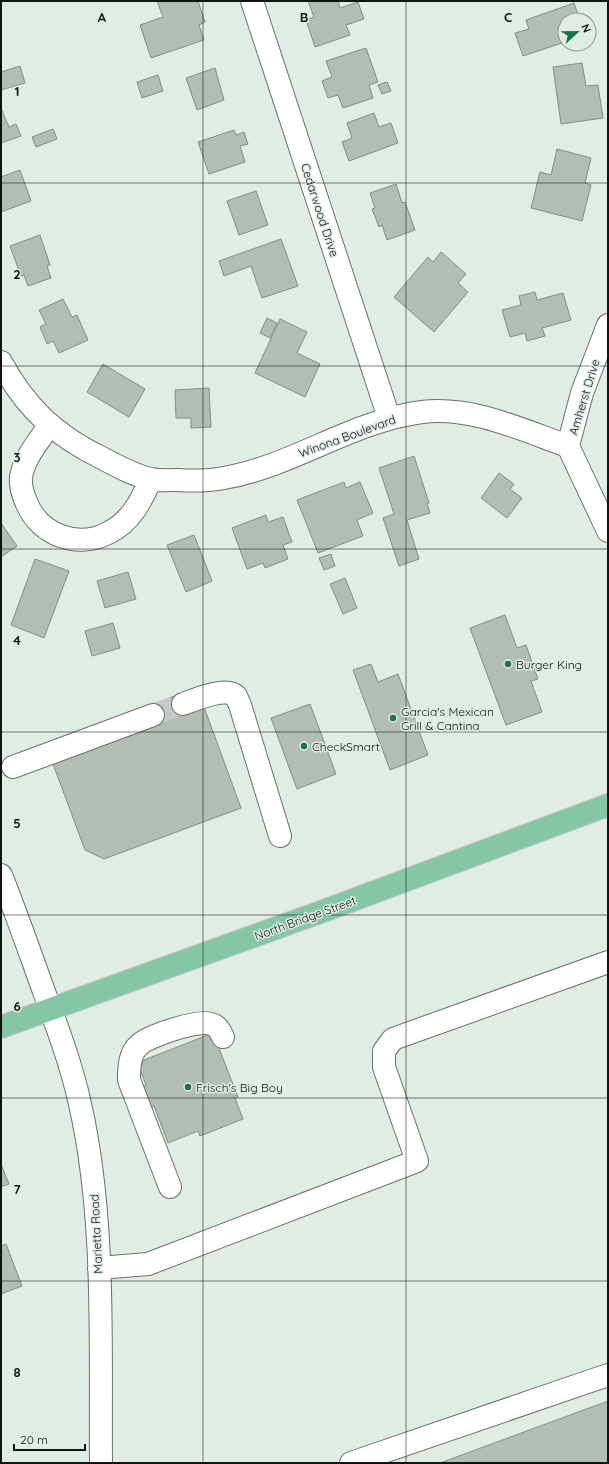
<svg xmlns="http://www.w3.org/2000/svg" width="609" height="1464" font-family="Quicksand,sans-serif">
  <rect width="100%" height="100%" fill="#e1ece5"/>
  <!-- building -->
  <path fill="#b2bdb5" stroke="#838e87" d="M 157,1 L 198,1 L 205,22 L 199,25 L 204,40 L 151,58 L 140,25 L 163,17 Z
    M 308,1 L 338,1 L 340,8 L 358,2 L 364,19 L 346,25 L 350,35 L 315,47 L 306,20 L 314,17 Z
    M 574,3 L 580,20 L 565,20 L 565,42 L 523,56 L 515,33 L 529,29 L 526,20 Z
    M 366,48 L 378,82 L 369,85 L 373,98 L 343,108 L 338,95 L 328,98 L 322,81 L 332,77 L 326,61 Z
    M 582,63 L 586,86 L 598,85 L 603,118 L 561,124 L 553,67 Z
    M 20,66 L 25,83 L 1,90 L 1,72 Z
    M 215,68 L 224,100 L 197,110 L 186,78 Z
    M 158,75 L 163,91 L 142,98 L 137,82 Z
    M 387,82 L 391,91 L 382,94 L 378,85 Z
    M 1,108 L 9,127 L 16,124 L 21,136 L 1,143 Z
    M 374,113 L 379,127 L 391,123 L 398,143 L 349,161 L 342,142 L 352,138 L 347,123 Z
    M 53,129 L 57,139 L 36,147 L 32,137 Z
    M 234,130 L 236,135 L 244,132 L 248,144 L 240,146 L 245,162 L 209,174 L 198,142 Z
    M 557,149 L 591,158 L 585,183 L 591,185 L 582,221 L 531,208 L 540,172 L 551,175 Z
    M 20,170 L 31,201 L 1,212 L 1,177 Z
    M 396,184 L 402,203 L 405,202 L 415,230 L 387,240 L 382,225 L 379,227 L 372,209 L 375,208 L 370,193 Z
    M 256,191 L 268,225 L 239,235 L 227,201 Z
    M 40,235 L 50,265 L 47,266 L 51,278 L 28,286 L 24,275 L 21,276 L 10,246 Z
    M 281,239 L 298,286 L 262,298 L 251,266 L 224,276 L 219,261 Z
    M 441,252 L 466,274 L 458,283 L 468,292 L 434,332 L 394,297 L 428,257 L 433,262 Z
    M 535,292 L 537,300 L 563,293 L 571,320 L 542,328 L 545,336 L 527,341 L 525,333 L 510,337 L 502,310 L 521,305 L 519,296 Z
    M 63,299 L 72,317 L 77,315 L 88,340 L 59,353 L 53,341 L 47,344 L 40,327 L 46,324 L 39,310 Z
    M 267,318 L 277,323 L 270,338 L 260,333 Z
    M 280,319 L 307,332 L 297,353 L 320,364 L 305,397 L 255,373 Z
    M 103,364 L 145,389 L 129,417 L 87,392 Z
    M 209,388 L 211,427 L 191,428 L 191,418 L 176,418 L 175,390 Z
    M 414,456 L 429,503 L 427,503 L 430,513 L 407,520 L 419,559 L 399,566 L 383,518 L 394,514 L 379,468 Z
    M 499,473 L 514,484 L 510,489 L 522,498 L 507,518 L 481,498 Z
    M 344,482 L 346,488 L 360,482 L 373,513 L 357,520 L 363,536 L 318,553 L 297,500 Z
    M 266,515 L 268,522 L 283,517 L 292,542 L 283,545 L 288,559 L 265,568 L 263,563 L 247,569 L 232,528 Z
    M 1,523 L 17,546 L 1,557 Z
    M 194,535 L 212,581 L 186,592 L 167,545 Z
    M 331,554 L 335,566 L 324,570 L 319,558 Z
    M 35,559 L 69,571 L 44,638 L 11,625 Z
    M 128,572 L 136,599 L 105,608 L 97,581 Z
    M 345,578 L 357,608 L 343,614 L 330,584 Z
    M 505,615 L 517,648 L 526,645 L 538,679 L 531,681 L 542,712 L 506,725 L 470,628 Z
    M 113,623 L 120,648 L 92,656 L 85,631 Z
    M 371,664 L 378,682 L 398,674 L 428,755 L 390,770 L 353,670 Z
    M 180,694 L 204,707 L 241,808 L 104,859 L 85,850 L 53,764 L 156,726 L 149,706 Z
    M 310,704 L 336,774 L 297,789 L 271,718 Z
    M 213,1033 L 238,1097 L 235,1098 L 243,1119 L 200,1136 L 198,1131 L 168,1143 L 154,1106 L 148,1108 L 139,1088 L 146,1085 L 140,1069 L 144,1060 Z
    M 1,1164 L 9,1184 L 1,1187 Z
    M 6,1244 L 22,1286 L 1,1294 L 1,1246 Z
    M 608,1401 L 608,1463 L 440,1463 Z"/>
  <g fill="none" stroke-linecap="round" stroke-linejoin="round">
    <!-- minor-tunnel -->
    <path stroke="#c2cbc5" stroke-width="22" stroke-dasharray="22 11" stroke-linecap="butt" d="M 153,715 L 183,704"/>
    <defs>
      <path id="minor" d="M 252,1 L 389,418
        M 1,362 C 25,407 56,436 102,458 C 117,466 135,476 151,479 C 159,481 168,480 177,480 C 192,481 209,481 224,478 C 293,466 352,421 422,412 C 472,406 522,430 568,446 L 608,531
        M 49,426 C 38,442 24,458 21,477 C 20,487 23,495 27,504 C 40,535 78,549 108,533 C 131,522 141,501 151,479
        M 568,446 L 582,393 L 608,325
        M 183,704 C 194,700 226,686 236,696 C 237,698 239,703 240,705 L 280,836
        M 13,767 L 153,715
        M 1,875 C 17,915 31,956 46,997 C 59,1032 72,1067 80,1104 C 106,1218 100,1346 101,1463
        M 170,1187 L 129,1080 C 129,1068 129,1054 139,1045 C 148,1036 199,1019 211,1024 C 218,1026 220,1031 223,1037
        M 99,1268 L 148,1264 L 417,1161 L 384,1067 L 384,1051 L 393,1039 L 608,962
        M 351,1463 L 608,1375"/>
      <path id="major" d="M 1,1027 L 318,913 L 608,805"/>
    </defs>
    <!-- minor casing -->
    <use href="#minor" stroke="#68726b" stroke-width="24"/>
    <!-- major casing -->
    <use href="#major" stroke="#c5c6c6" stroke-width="24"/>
    <!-- minor -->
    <use href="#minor" stroke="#fff" stroke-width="22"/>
    <!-- major -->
    <use href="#major" stroke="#83c7a6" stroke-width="22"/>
  </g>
  <!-- grid -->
  <path fill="none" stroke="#0f1311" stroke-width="1" stroke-opacity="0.55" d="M 203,1 L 203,1463M 406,1 L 406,1463M 1,183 L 608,183M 1,366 L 608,366M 1,549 L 608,549M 1,732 L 608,732M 1,915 L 608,915M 1,1098 L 608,1098M 1,1281 L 608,1281"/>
  <!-- markers -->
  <g fill="#187449" stroke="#e1ece5" stroke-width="1.5">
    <circle cx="508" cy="664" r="4"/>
    <circle cx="393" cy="718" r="4"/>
    <circle cx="304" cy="746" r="4"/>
    <circle cx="188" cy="1087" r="4"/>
  </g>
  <g text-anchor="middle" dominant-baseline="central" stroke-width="3" stroke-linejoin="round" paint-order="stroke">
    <!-- street labels -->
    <g font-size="12" fill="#0f1311" stroke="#e1ece5">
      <text transform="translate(320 210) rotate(72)">Cedarwood Drive</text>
      <text transform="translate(584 397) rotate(-73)">Amherst Drive</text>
      <text transform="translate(347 436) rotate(-20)">Winona Boulevard</text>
      <text transform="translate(305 918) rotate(-20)">North Bridge Street</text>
      <text transform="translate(96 1234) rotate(-93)">Marietta Road</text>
    </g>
    <!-- poi labels -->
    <g font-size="12" fill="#0f1311" stroke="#e1ece5" text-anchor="start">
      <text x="516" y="664">Burger King</text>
      <text x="401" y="711">Garcia's Mexican<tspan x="401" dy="14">Grill &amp; Cantina</tspan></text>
      <text x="312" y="746">CheckSmart</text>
      <text x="196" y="1087">Frisch's Big Boy</text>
    </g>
  </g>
  <g font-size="13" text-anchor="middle" font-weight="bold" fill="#0f1311" stroke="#e1ece5" stroke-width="3" stroke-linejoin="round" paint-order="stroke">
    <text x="102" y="22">A</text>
    <text x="304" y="22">B</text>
    <text x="508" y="22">C</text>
    <text x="17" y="96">1</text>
    <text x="17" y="279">2</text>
    <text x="17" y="462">3</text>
    <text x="17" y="645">4</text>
    <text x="17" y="828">5</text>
    <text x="17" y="1011">6</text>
    <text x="17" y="1194">7</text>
    <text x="17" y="1377">8</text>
  </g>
  <!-- border -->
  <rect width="609" height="1464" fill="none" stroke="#0f1311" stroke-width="4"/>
  <!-- north arrow -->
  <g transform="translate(577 32) rotate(68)"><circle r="19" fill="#e1ece5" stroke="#8d9590"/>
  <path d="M0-3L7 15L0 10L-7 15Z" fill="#187449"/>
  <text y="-6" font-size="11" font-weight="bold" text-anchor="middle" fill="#0f1311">N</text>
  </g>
  <!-- scale -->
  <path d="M14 1444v6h71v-6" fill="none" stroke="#0f1311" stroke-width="2"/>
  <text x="20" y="1444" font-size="12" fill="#0f1311" stroke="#e1ece5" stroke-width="3" paint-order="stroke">20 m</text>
</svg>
